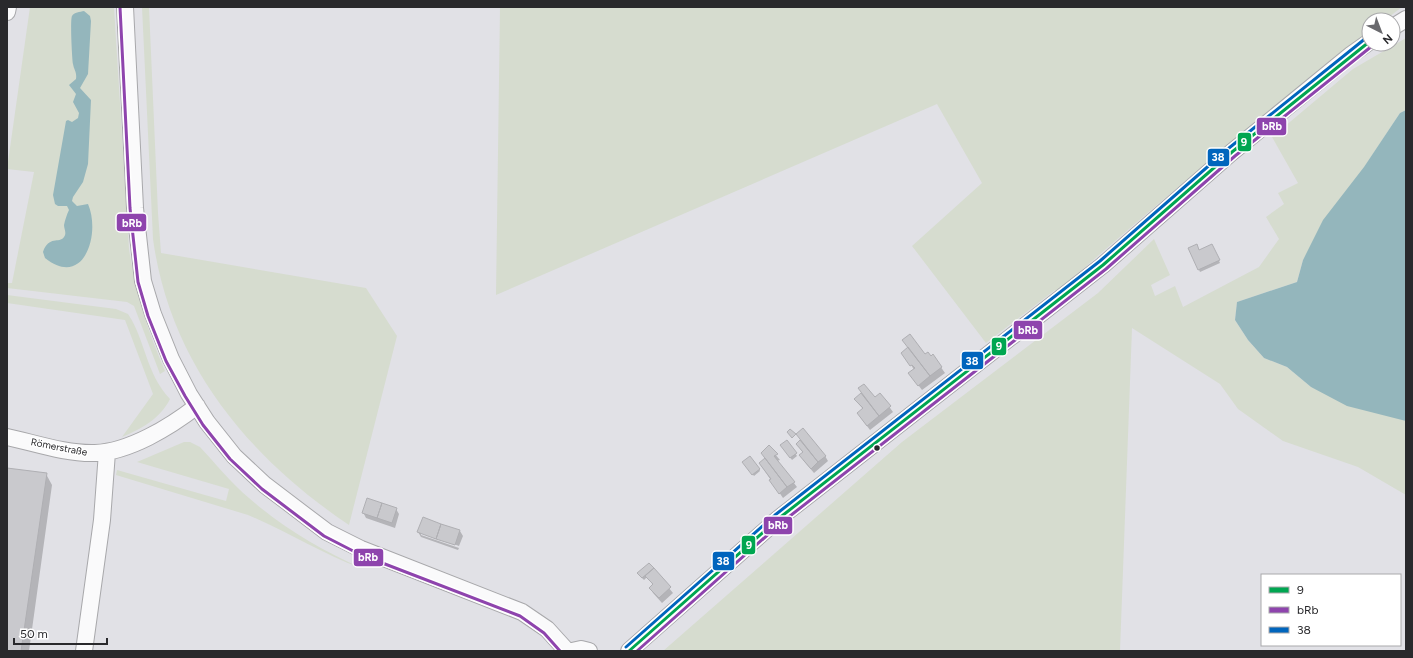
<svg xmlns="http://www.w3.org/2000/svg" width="1413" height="658" font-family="Figtree,sans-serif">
  <rect width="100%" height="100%" fill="#e1e1e6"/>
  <!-- green -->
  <path fill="#d6dccf" d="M 30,7 L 114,7 L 129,249 C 136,294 147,329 165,371 L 160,374 L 134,306 L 127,302 L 7,288 L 7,283 L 12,283 L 34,172 L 7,169 Z
    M 142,7 L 149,7 L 158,213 L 161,253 L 366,288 L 397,336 L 349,525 C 248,457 170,363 153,239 Z
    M 500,7 L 1402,7 L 1385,20 L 1369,20 L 1369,32 C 1262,116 1158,202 1057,292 L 1055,290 L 986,343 L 912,246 L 982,183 L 937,104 L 496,295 Z
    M 1406,38 L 1406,110 L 1400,113 L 1303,260 L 1297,282 L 1237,302 L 1235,320 L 1248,340 L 1264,358 L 1287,367 L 1311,387 L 1406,421 L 1406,495 L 1358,467 L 1283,441 L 1238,409 L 1220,384 L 1132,328 L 1120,651 L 663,651 L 902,442 L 1098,293 L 1154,239 L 1170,275 L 1151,285 L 1155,296 L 1175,286 L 1183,307 L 1259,267 L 1279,239 L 1266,217 L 1284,204 L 1278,193 L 1298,183 L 1272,137 L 1353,69 Z
    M 7,295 L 116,309 L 128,314 C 146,341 145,372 170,399 C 160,419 141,429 122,437 L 153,394 L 125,320 L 7,303 Z
    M 184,442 L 190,442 L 200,447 C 216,464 231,483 249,498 C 282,527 321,550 361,568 C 322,554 287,531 248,515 L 116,475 L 117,470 L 226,501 L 229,489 L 137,462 Z"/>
  <!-- water -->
  <path fill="#94b6bc" d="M 84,11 L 90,16 L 91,21 L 88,74 L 80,88 L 91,100 L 88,164 L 83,182 L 73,197 L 72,201 L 77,206 L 88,204 C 101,234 84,289 45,258 L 43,252 C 49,235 59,244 64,237 C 67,233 64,229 64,225 C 65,220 67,214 69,210 L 67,206 L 58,206 L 55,204 L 53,195 L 66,121 L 68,120 L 72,122 L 78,118 L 79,113 L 73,102 L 76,94 L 69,85 L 76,79 C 77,72 74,70 73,64 C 72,58 70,20 72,16 C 74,12 80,12 84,11 Z
    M 1406,110 L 1406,421 L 1347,406 L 1311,387 L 1287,367 L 1264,358 L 1248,340 L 1235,320 L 1237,302 L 1297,282 L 1303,260 L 1323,220 L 1364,167 L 1400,113 Z"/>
  <!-- shadow -->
  <path fill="#0003" d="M 1212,245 L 1220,263 L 1200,272 L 1189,248 L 1199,251 Z
    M 925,356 L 933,356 L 945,373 L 922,390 L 913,378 L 914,370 L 909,361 Z
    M 862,394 L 874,398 L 880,394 L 893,412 L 870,430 L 861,418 L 863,409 L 855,400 Z
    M 801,440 L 825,456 L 828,461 L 814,473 L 803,460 L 803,453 L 797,444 Z
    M 787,441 L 797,456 L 792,460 L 783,447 Z
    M 769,447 L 780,460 L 777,461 L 797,487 L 783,498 L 760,464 L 766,459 Z
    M 745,464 L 759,469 L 760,471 L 754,476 Z
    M 7,469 L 46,474 L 52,485 L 29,651 L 7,651 Z
    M 396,509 L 399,514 L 395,528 L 366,518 L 363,512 Z
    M 460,531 L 463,536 L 459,546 L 421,532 L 421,535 L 459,548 L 458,550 L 421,537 L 418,532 Z
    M 649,564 L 673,593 L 662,603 L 653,593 L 650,588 L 653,585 L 647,577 L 644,580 L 640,576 Z"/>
  <!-- building -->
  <path fill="#c9c9cd" stroke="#afafb3" d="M 1197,244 L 1199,250 L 1212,244 L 1220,260 L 1198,270 L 1188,248 Z
    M 910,334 L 925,354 L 928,352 L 931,356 L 933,354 L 942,367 L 930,376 L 902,340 Z
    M 908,347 L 930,376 L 918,386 L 908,373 L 915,368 L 912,365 L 910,366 L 901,353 Z
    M 864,384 L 875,397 L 880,393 L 891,406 L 879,416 L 858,388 Z
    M 861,393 L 879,416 L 867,426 L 857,413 L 863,408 L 854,399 Z
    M 803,428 L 826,456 L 818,462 L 796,434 Z
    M 790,429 L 796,434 L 792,438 L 787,432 Z
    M 787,440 L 797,453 L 790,458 L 780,445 Z
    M 800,440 L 818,462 L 811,469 L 799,455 L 803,452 L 796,444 Z
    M 769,445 L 778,454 L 774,456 L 795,482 L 787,487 L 761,453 Z
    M 750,456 L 760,469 L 752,475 L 742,462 Z
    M 765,458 L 787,487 L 779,494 L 769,480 L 771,479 L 759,463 Z
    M 7,468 L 47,473 L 21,651 L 7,651 Z
    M 367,498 L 382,503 L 377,518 L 362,513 Z
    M 382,503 L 397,508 L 392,523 L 377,518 Z
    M 423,517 L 441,524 L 436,539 L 417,532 Z
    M 441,524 L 460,530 L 455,545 L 436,539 Z
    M 649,563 L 654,568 L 642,578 L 637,573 Z
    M 654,568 L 671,587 L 659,598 L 649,588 L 653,584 L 645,576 Z"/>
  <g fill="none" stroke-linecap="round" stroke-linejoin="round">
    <defs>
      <path id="minor" d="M 125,7 L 135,208 L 143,281 L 153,314 L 171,359 L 189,394 L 207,422 L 234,456 L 265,485 L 327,532 L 361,549 L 522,612 L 547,629 L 567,651
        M 7,12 L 8,7
        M 1393,27 L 1406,19
        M 7,437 C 35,443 66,454 95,453 C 129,452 170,427 197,406
        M 84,651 L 102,520 L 107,452
        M 572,651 L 581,649 L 589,651
        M 629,651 L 778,519 L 1103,265 L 1232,152 L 1352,54 L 1369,42"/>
    </defs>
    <!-- minor casing -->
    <use href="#minor" stroke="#a8a8ab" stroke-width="18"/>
    <!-- minor -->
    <use href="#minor" stroke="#fafafb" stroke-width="16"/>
    <defs>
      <path id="bus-1" d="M 629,651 L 778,519 L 1103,265 L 1232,152 L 1369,42"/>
      <path id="bus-2" d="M 120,7 L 130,208 L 138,282 L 148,316 L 166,361 L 185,396 L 203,425 L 230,459 L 262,489 L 324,536 L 359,554 L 520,616 L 544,633 L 560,651
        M 637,651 L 781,523 L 1106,269 L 1235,156 L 1372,46"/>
      <path id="bus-3" d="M 626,647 L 775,515 L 1100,261 L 1229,148 L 1366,38"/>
    </defs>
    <!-- bus-1 casing -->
    <use href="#bus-1" stroke="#fff" stroke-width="6"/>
    <!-- bus-2 casing -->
    <use href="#bus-2" stroke="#fff" stroke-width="6"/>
    <!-- bus-3 casing -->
    <use href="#bus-3" stroke="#fff" stroke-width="6"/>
    <!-- bus-1 -->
    <use href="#bus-1" stroke="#00a651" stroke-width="3"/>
    <!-- bus-2 -->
    <use href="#bus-2" stroke="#8e44ad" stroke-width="3"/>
    <!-- bus-3 -->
    <use href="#bus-3" stroke="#0065bd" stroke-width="3"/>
  </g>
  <!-- markers -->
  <circle fill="#29292c" stroke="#fff" stroke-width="1.5" cx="877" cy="448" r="3.5"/>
  <g text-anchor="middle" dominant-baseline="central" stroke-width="3" stroke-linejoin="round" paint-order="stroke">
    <!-- street labels -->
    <g font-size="10" fill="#29292c" stroke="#fff">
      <text transform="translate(59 447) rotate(11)">Römerstraße</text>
    </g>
  </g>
  <g stroke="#fff" stroke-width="1.5">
    <rect x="1256" y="117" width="31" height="19" rx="4" fill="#8e44ad"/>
    <rect x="1237" y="132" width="15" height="20" rx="4" fill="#00a651"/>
    <rect x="1207" y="148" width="23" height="19" rx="4" fill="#0065bd"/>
    <rect x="116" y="213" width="31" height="19" rx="4" fill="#8e44ad"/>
    <rect x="1013" y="320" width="30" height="20" rx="4" fill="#8e44ad"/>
    <rect x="991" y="337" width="16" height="19" rx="4" fill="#00a651"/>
    <rect x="961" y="351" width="23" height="19" rx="4" fill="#0065bd"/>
    <rect x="763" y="516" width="30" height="19" rx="4" fill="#8e44ad"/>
    <rect x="741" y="535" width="15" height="20" rx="4" fill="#00a651"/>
    <rect x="353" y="548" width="31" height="19" rx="4" fill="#8e44ad"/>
    <rect x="712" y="551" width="23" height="20" rx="4" fill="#0065bd"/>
  </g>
  <g font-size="11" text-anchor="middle" font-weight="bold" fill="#fff">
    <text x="1272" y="130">bRb</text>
    <text x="1244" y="146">9</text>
    <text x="1218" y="161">38</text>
    <text x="132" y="227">bRb</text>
    <text x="1028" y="334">bRb</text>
    <text x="999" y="350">9</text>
    <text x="972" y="365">38</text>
    <text x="778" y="529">bRb</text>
    <text x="749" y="549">9</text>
    <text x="368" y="561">bRb</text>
    <text x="723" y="565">38</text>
  </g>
  <!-- border -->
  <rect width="1413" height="658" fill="none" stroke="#29292c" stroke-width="16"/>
  <!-- legend -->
  <rect x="1261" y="574" width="140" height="72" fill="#ffffff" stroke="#a9a9ab"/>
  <rect x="1269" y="587" width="20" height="6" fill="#00a651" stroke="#a9a9ab"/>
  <text x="1297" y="594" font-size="12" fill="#29292c">9</text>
  <rect x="1269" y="607" width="20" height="6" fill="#8e44ad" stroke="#a9a9ab"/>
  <text x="1297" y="614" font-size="12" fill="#29292c">bRb</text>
  <rect x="1269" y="627" width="20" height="6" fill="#0065bd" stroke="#a9a9ab"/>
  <text x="1297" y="634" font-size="12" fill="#29292c">38</text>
  <!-- north arrow -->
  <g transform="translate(1381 32) rotate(138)"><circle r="19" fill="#ffffff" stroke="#a9a9ab"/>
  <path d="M0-3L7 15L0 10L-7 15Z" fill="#69696d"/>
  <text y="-6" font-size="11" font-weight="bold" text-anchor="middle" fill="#29292c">N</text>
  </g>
  <!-- scale -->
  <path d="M14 638v6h93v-6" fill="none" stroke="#29292c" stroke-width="2"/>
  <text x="20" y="638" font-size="12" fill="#29292c" stroke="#ffffff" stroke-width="3" paint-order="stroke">50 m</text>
</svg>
